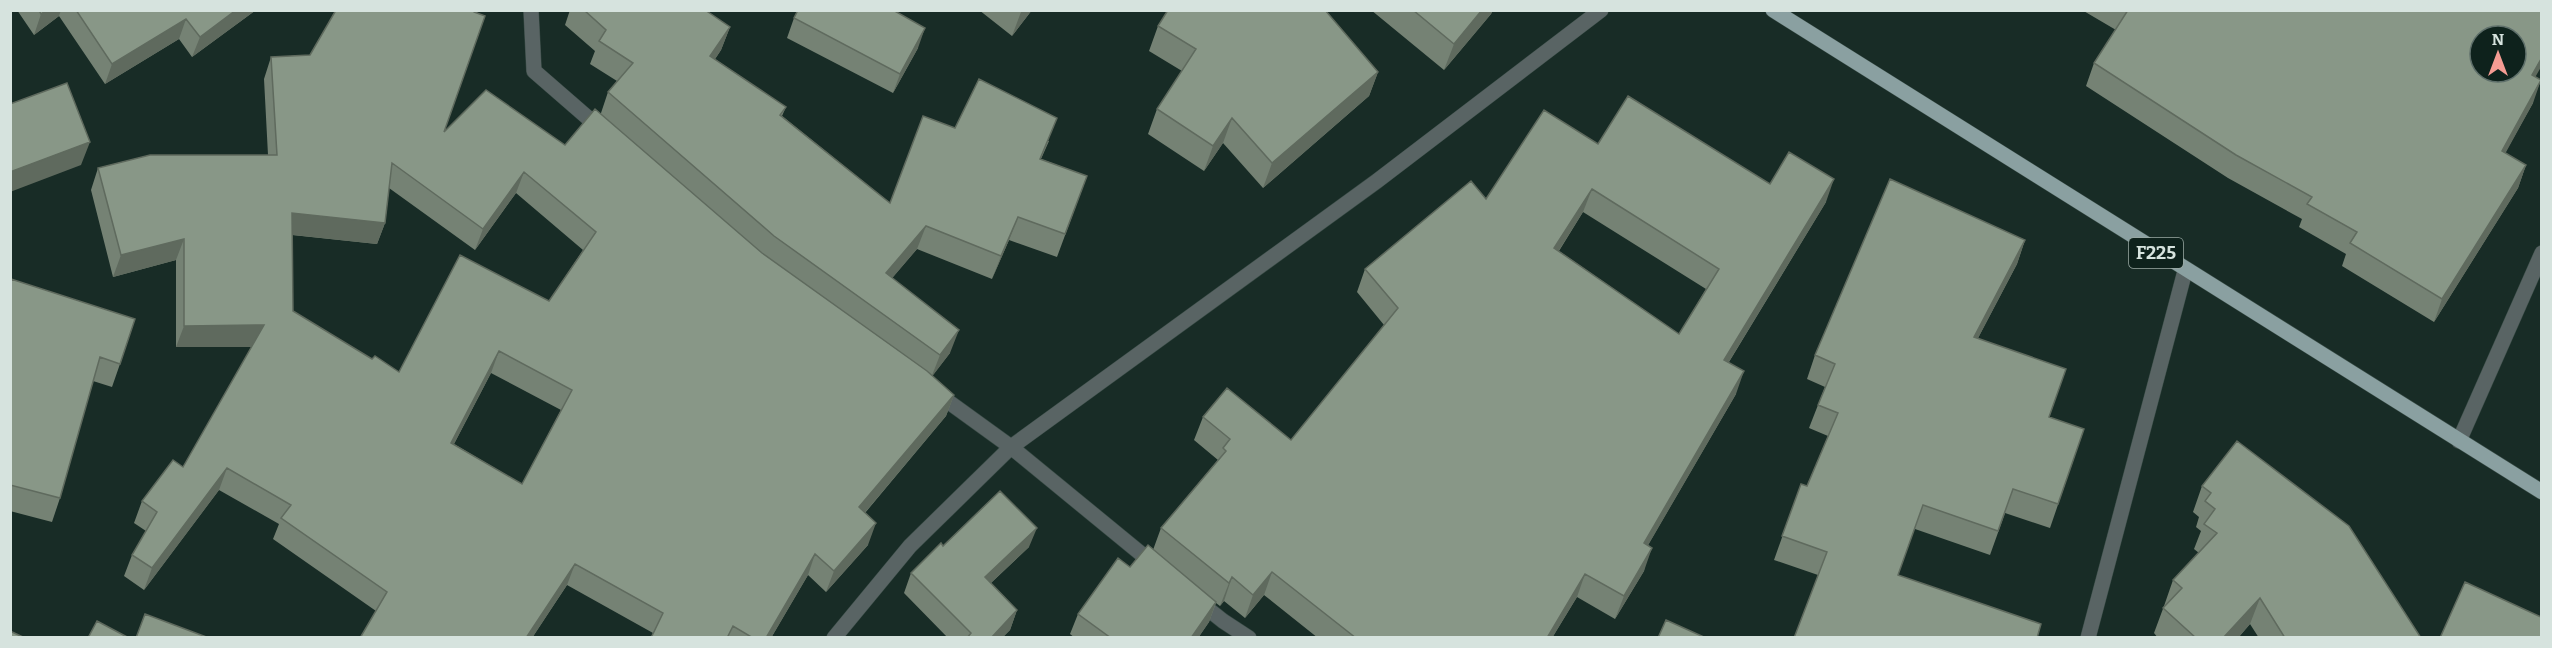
<svg xmlns="http://www.w3.org/2000/svg" width="2552" height="648" font-family="Bitter,serif">
  <rect width="100%" height="100%" fill="#182c26"/>
  <g fill="none" stroke-linecap="round" stroke-linejoin="round">
    <defs>
      <path id="minor" d="M 531,10 L 534,71 L 603,131
        M 935,392 L 1011,447 L 1156,566
        M 2459,441 L 2542,253
        M 1198,601 L 1223,621 L 1249,638
        M 834,638 L 910,546 L 1011,447 L 1377,181 L 1601,10
        M 2088,638 L 2185,271"/>
      <path id="primary" d="M 1773,10 L 2542,492"/>
    </defs>
    <!-- minor casing -->
    <use href="#minor" stroke="#364943" stroke-width="16"/>
    <!-- primary casing -->
    <use href="#primary" stroke="#364943" stroke-width="16"/>
    <!-- minor -->
    <use href="#minor" stroke="#596464" stroke-width="15"/>
    <!-- primary -->
    <use href="#primary" stroke="#8aa0a1" stroke-width="15"/>
  </g>
  <!-- wall -->
  <path fill="#758274" fill-rule="evenodd" d="M 17,10 L 256,10 L 192,57 L 179,39 L 105,84 L 59,16 L 34,35 Z
    M 336,10 L 478,10 L 444,132 L 565,145 L 601,113 L 608,92 L 617,81 L 590,64 L 595,51 L 565,25 L 570,10 L 705,10 L 730,27 L 721,50 L 715,59 L 786,107 L 782,116 L 890,203 L 955,128 L 1049,141 L 1041,159 L 1087,176 L 1057,257 L 1009,240 L 992,279 L 917,249 L 892,278 L 950,353 L 932,376 L 954,395 L 946,416 L 865,513 L 868,545 L 826,592 L 808,575 L 771,638 L 651,638 L 653,633 L 567,585 L 532,638 L 360,638 L 376,611 L 273,539 L 279,524 L 219,490 L 144,590 L 124,576 L 132,555 L 146,531 L 134,523 L 142,501 L 183,467 L 252,347 L 176,347 L 176,260 L 113,277 L 91,190 L 98,168 L 268,155 L 264,79 L 271,57 L 310,55 ZM 389,188 L 475,250 L 516,193 L 583,250 L 549,301 L 399,372 L 372,359 L 293,311 L 292,235 L 377,244 L 385,223 ZM 491,373 L 561,410 L 522,484 L 454,444 Z
    M 979,10 L 1032,10 L 1012,36 Z
    M 1165,10 L 1325,10 L 1378,72 L 1369,96 L 1263,188 L 1223,143 L 1204,171 L 1148,134 L 1157,109 L 1182,71 L 1149,51 L 1158,26 L 1167,12 Z
    M 1371,10 L 1493,10 L 1491,14 L 1444,70 Z
    M 2082,10 L 2541,10 L 2533,103 L 2505,153 L 2526,165 L 2518,188 L 2434,322 L 2342,266 L 2346,254 L 2299,227 L 2302,219 L 2228,178 L 2086,86 L 2094,63 L 2116,30 Z
    M 794,18 L 918,48 L 893,93 L 787,38 Z
    M 1598,144 L 1770,184 L 1826,202 L 1729,362 L 1736,394 L 1648,545 L 1644,571 L 1615,619 L 1577,597 L 1552,638 L 1318,638 L 1264,595 L 1245,618 L 1224,601 L 1220,606 L 1216,603 L 1209,622 L 1198,638 L 1075,638 L 1070,634 L 1078,614 L 1130,567 L 1153,550 L 1161,528 L 1218,460 L 1194,440 L 1203,417 L 1291,440 L 1384,325 L 1357,292 L 1365,269 L 1486,199 ZM 1583,212 L 1706,289 L 1679,334 L 1559,251 Z
    M 2025,240 L 2017,264 L 1978,338 L 2049,417 L 2084,429 L 2050,528 L 2005,513 L 1990,555 L 1915,529 L 1818,575 L 1774,560 L 1801,484 L 1807,486 L 1828,436 L 1809,428 L 1825,387 L 1807,379 L 1815,355 Z
    M 10,280 L 120,364 L 112,387 L 93,381 L 60,498 L 52,522 L 10,511 Z
    M 2202,486 L 2421,638 L 2259,638 L 2250,624 L 2238,638 L 2158,638 L 2154,633 L 2164,606 L 2173,580 L 2199,553 L 2194,549 L 2201,531 L 2196,527 L 2199,517 L 2193,512 Z
    M 943,546 L 1029,547 L 991,583 L 1017,610 L 1010,630 L 1002,638 L 948,638 L 904,593 L 911,573 Z"/>
  <!-- shaded-wall -->
  <path fill="#5f6a5e" d="M 46,10 L 61,10 L 59,16 L 34,35 L 41,14 Z
    M 236,10 L 256,10 L 192,57 L 200,37 Z
    M 1022,10 L 1032,10 L 1012,36 L 1021,12 Z
    M 1482,10 L 1493,10 L 1491,14 L 1444,70 L 1454,44 Z
    M 186,19 L 179,39 L 105,84 L 112,64 Z
    M 730,27 L 721,50 L 702,79 L 710,56 Z
    M 925,28 L 918,48 L 893,93 L 900,74 Z
    M 2541,59 L 2541,67 L 2524,97 L 2532,75 Z
    M 1378,72 L 1369,96 L 1263,188 L 1272,163 Z
    M 2541,80 L 2533,103 L 2494,174 L 2502,151 Z
    M 1232,118 L 1223,143 L 1204,171 L 1213,146 Z
    M 90,142 L 81,165 L 10,192 L 10,172 Z
    M 2526,165 L 2518,188 L 2434,322 L 2442,299 Z
    M 524,172 L 516,193 L 475,250 L 483,229 Z
    M 1834,179 L 1826,202 L 1716,383 L 1724,360 Z
    M 1592,189 L 1583,212 L 1546,271 L 1554,248 Z
    M 292,213 L 385,223 L 377,244 L 284,234 Z
    M 1018,217 L 1009,240 L 992,279 L 1001,256 Z
    M 926,226 L 917,249 L 877,296 L 886,273 Z
    M 184,239 L 176,260 L 113,277 L 121,255 Z
    M 2025,240 L 2017,264 L 1966,361 L 1974,337 Z
    M 264,325 L 256,347 L 176,347 L 184,326 Z
    M 959,330 L 950,353 L 931,378 L 940,355 Z
    M 499,351 L 491,373 L 443,465 L 451,443 Z
    M 1744,371 L 1736,394 L 1636,566 L 1644,543 Z
    M 954,395 L 946,416 L 851,529 L 859,507 Z
    M 227,468 L 219,490 L 144,590 L 152,568 Z
    M 876,523 L 868,545 L 826,592 L 834,571 Z
    M 1037,528 L 1029,547 L 977,596 L 985,577 Z
    M 1652,548 L 1644,571 L 1615,619 L 1624,596 Z
    M 815,554 L 808,575 L 771,638 L 766,638 Z
    M 575,564 L 567,585 L 532,638 L 526,638 Z
    M 1272,572 L 1264,595 L 1245,618 L 1253,595 Z
    M 1585,574 L 1577,597 L 1552,638 L 1547,638 Z
    M 1232,577 L 1224,601 L 1220,606 L 1229,583 Z
    M 2260,598 L 2250,624 L 2238,638 L 2223,638 Z
    M 1216,602 L 1209,622 L 1198,638 L 1191,638 Z
    M 1017,610 L 1010,630 L 1002,638 L 991,638 Z"/>
  <!-- building -->
  <path fill="#889787" stroke="#5f6a5e" stroke-width="1.5" fill-rule="evenodd" d="M 39,10 L 46,10 L 41,14 Z
    M 76,10 L 236,10 L 200,37 L 186,19 L 112,64 Z
    M 336,10 L 474,10 L 474,12 L 485,16 L 444,132 L 486,90 L 565,145 L 595,109 L 762,253 L 927,371 L 954,395 L 859,507 L 876,523 L 834,571 L 815,554 L 766,638 L 753,638 L 733,626 L 727,638 L 651,638 L 663,613 L 575,564 L 526,638 L 503,638 L 502,637 L 501,638 L 360,638 L 387,592 L 281,518 L 291,505 L 227,468 L 152,568 L 132,555 L 157,512 L 142,501 L 173,460 L 183,467 L 264,325 L 184,326 L 184,239 L 121,255 L 98,168 L 150,155 L 277,155 L 271,57 L 310,55 ZM 392,163 L 483,229 L 524,172 L 596,232 L 549,301 L 460,255 L 399,372 L 375,356 L 372,359 L 293,311 L 292,213 L 385,223 ZM 499,351 L 572,390 L 522,484 L 451,443 Z
    M 584,10 L 705,10 L 730,27 L 710,56 L 786,107 L 780,115 L 890,203 L 923,116 L 955,128 L 979,79 L 1057,118 L 1040,159 L 1087,176 L 1065,234 L 1018,217 L 1001,256 L 926,226 L 886,273 L 959,330 L 940,355 L 774,236 L 608,92 L 633,63 L 599,41 L 606,30 Z
    M 798,10 L 893,10 L 925,28 L 900,74 L 794,18 Z
    M 1168,10 L 1325,10 L 1378,72 L 1272,163 L 1232,118 L 1213,146 L 1157,109 L 1196,49 L 1158,26 Z
    M 1413,10 L 1482,10 L 1454,44 Z
    M 2128,10 L 2541,10 L 2541,59 L 2532,75 L 2541,80 L 2502,151 L 2526,165 L 2442,299 L 2350,243 L 2357,232 L 2307,204 L 2312,197 L 2236,155 L 2094,63 ZM 2480,36 L 2516,36 L 2516,72 L 2480,72 Z
    M 67,83 L 90,142 L 10,172 L 10,104 Z
    M 1628,96 L 1770,184 L 1789,152 L 1834,179 L 1724,360 L 1744,371 L 1644,543 L 1652,548 L 1624,596 L 1585,574 L 1547,638 L 1356,638 L 1272,572 L 1253,595 L 1232,577 L 1229,583 L 1161,528 L 1226,451 L 1223,448 L 1230,439 L 1203,417 L 1227,388 L 1291,440 L 1398,308 L 1365,269 L 1471,181 L 1486,199 L 1544,110 L 1598,144 ZM 1592,189 L 1719,269 L 1679,334 L 1554,248 Z
    M 1890,179 L 2025,240 L 1974,337 L 2066,369 L 2049,417 L 2084,429 L 2058,504 L 2013,489 L 1998,531 L 1923,505 L 1898,575 L 2041,624 L 2037,638 L 1794,638 L 1827,552 L 1782,536 L 1801,484 L 1807,486 L 1838,413 L 1818,405 L 1835,364 L 1815,355 Z
    M 11,279 L 135,319 L 120,364 L 100,357 L 60,498 L 10,485 Z
    M 2237,441 L 2349,526 L 2421,638 L 2285,638 L 2260,598 L 2223,638 L 2196,638 L 2163,608 L 2182,588 L 2173,580 L 2217,533 L 2204,524 L 2215,509 L 2205,501 L 2211,493 L 2202,486 Z
    M 1000,491 L 1037,528 L 985,577 L 1017,610 L 991,638 L 967,638 L 971,633 L 911,573 L 941,543 L 943,546 Z
    M 1148,545 L 1216,602 L 1191,638 L 1111,638 L 1078,614 L 1118,558 L 1130,567 Z
    M 2465,582 L 2541,617 L 2541,638 L 2440,638 Z
    M 145,614 L 209,638 L 136,638 Z
    M 1666,620 L 1706,638 L 1658,638 Z
    M 97,621 L 129,638 L 88,638 Z
    M 10,631 L 25,638 L 10,638 Z"/>
  <g text-anchor="middle" dominant-baseline="central" stroke-width="6" stroke-linejoin="round" paint-order="stroke">
    <!-- shield labels -->
    <rect fill="#0e221c" stroke="#9aa9a4" stroke-width="1.5" x="2129" y="238" width="54" height="30" rx="4.5"/>
    <g font-size="18" font-weight="bold" fill="#d6e3de">
      <text x="2156" y="253">F225</text>
    </g>
  </g>
  <!-- border -->
  <rect width="2552" height="648" fill="none" stroke="#d6e3de" stroke-width="24"/>
  <!-- north arrow -->
  <g transform="translate(2498 54)"><circle r="28" fill="#0e221c" stroke="#5e6f6a" stroke-width="1.5"/>
  <path d="M0-4.5L10 22L0 15L-10 22Z" fill="#f59c93"/>
  <text y="-9" font-size="16" font-weight="bold" text-anchor="middle" fill="#d6e3de">N</text>
  </g>
</svg>
